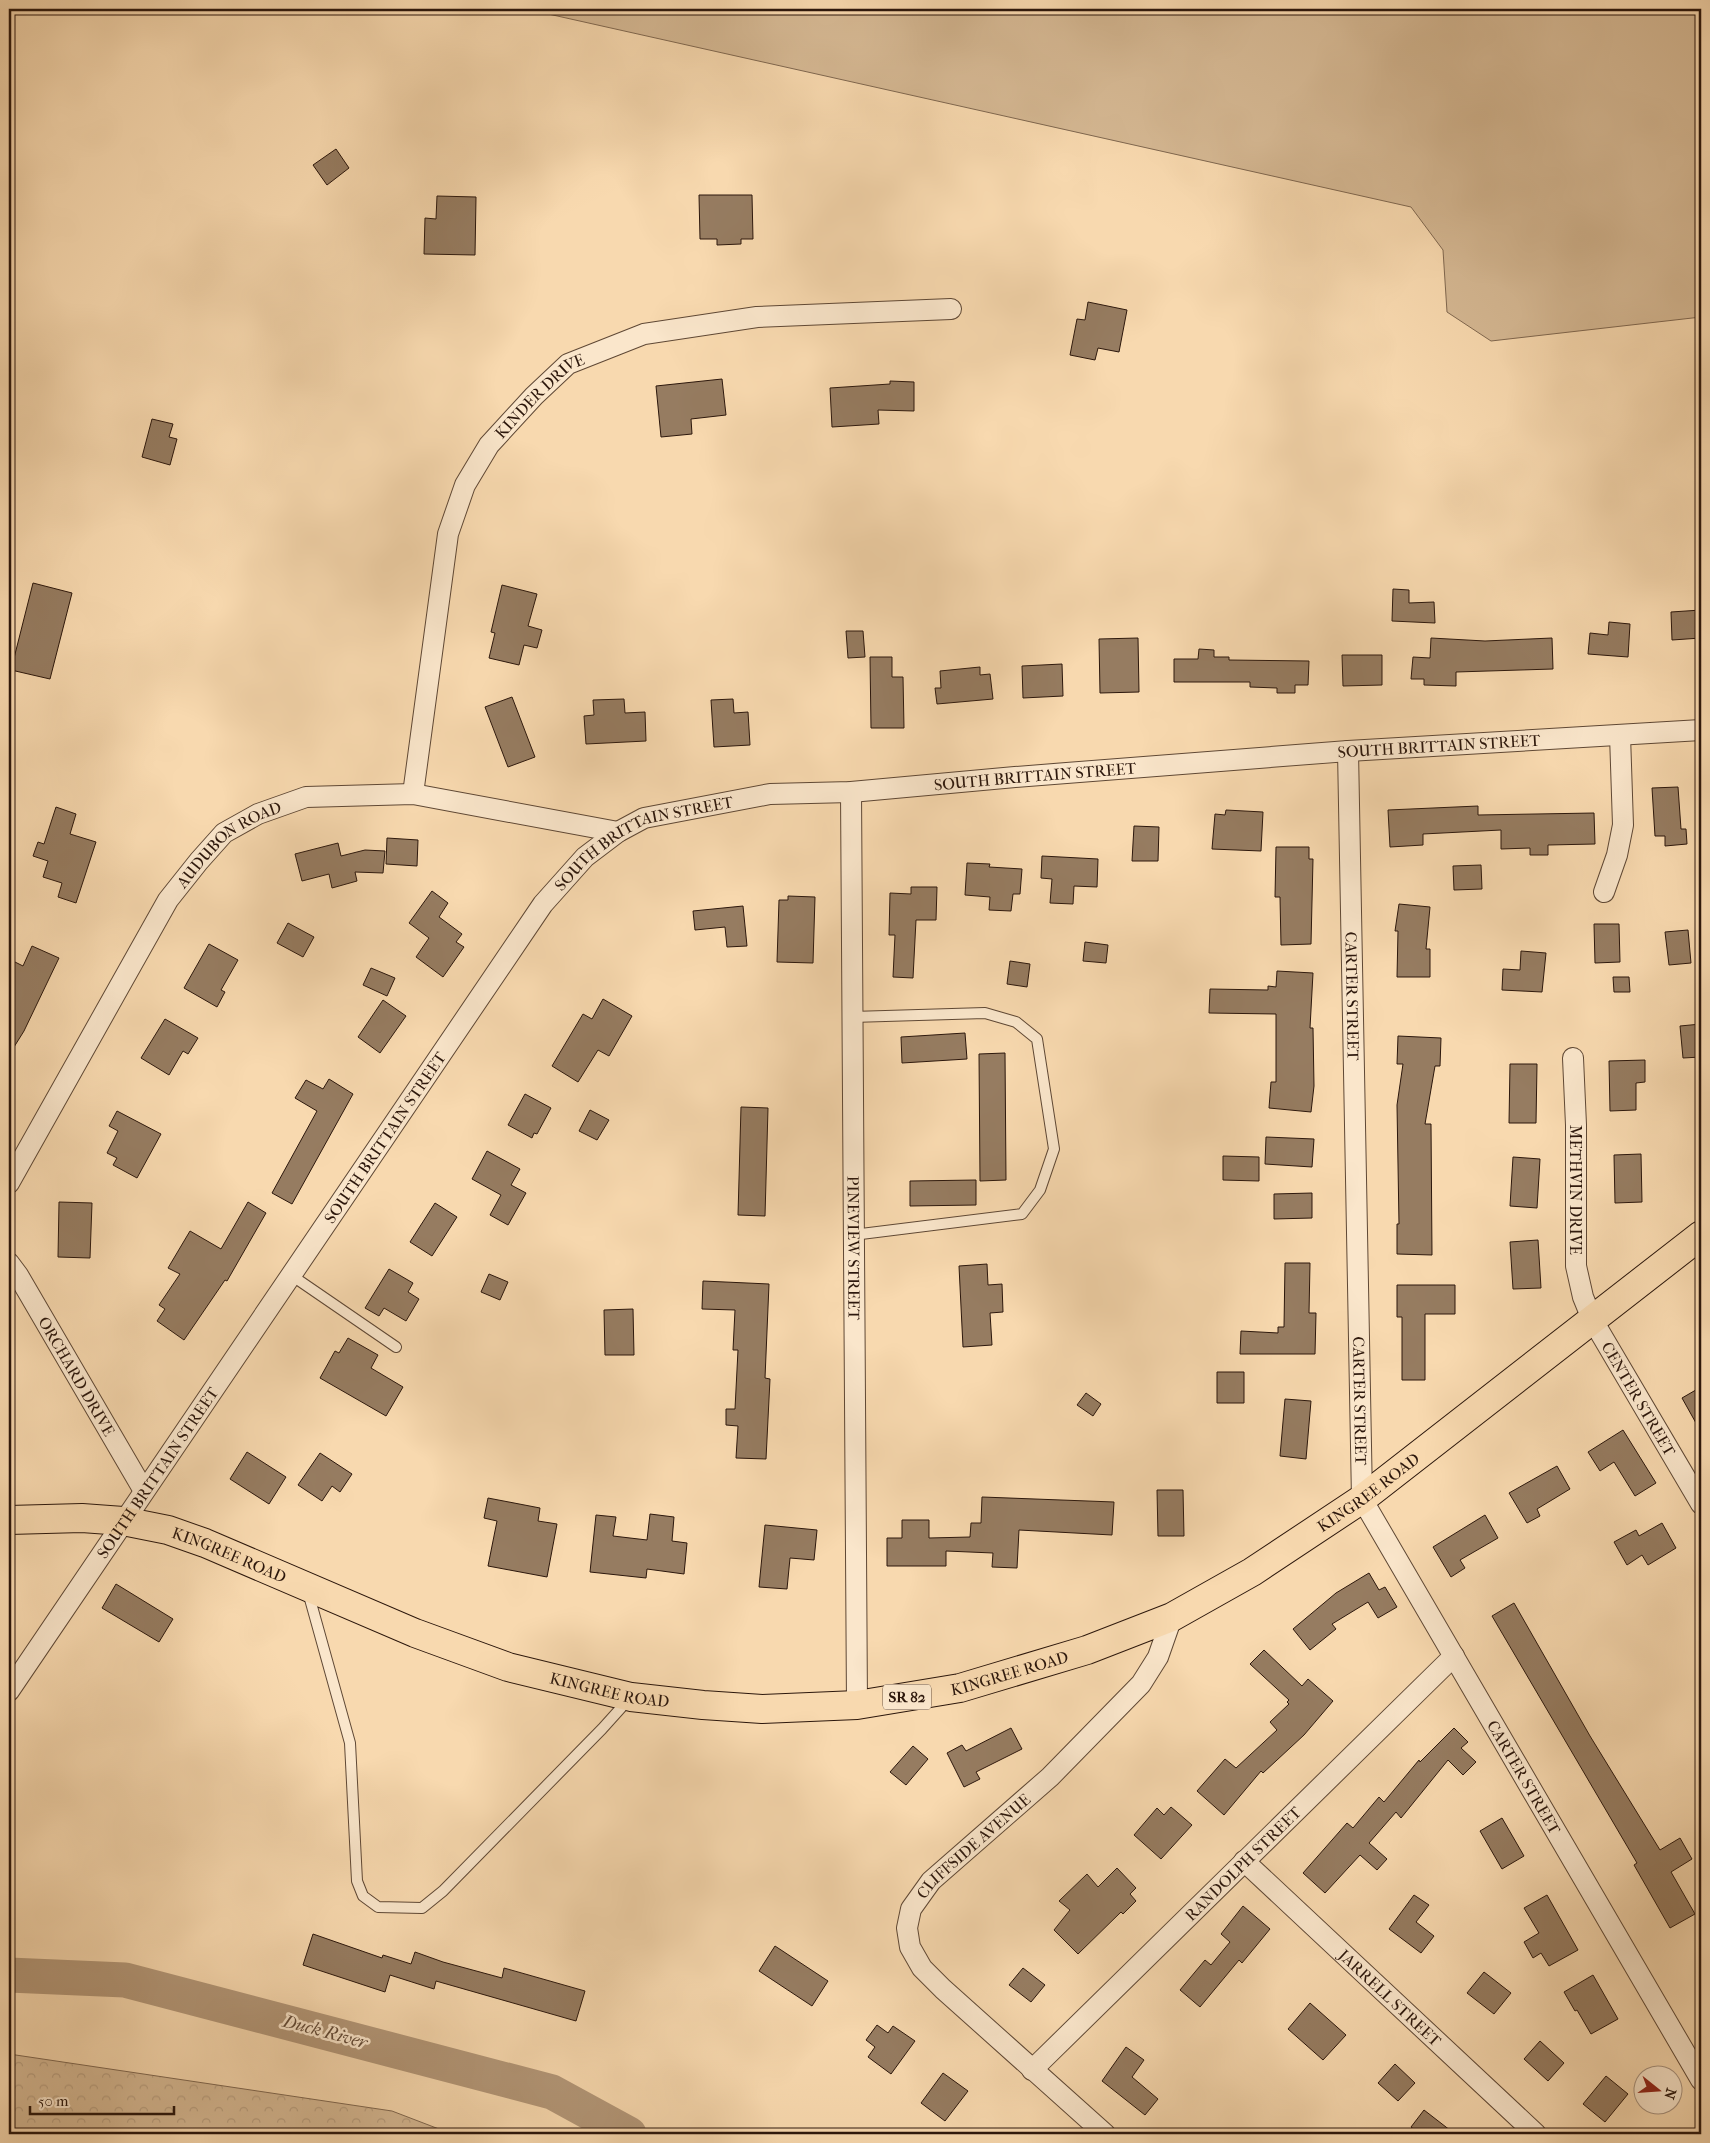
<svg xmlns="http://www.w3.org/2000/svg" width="1710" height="2143" font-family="'IM FELL French Canon',serif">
  <defs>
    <pattern id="forest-crowns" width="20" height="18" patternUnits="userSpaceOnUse" patternTransform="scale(1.25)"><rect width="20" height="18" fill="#d5b893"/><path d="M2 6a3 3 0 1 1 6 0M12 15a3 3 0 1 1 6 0" fill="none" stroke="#b79d7e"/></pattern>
  </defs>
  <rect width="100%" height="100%" fill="#f8d9af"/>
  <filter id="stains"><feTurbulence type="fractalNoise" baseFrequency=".004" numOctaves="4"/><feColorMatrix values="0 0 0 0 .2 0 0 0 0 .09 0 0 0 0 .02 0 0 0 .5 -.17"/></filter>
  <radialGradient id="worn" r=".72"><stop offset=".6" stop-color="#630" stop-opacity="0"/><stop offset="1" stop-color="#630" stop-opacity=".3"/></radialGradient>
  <!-- grass -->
  <path fill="#d5b893" stroke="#806850" d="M 526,9 L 1701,9 L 1701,317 L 1491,341 L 1447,312 L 1443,250 L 1411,207 Z"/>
  <!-- forest -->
  <path fill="url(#forest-crowns)" stroke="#806850" d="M 9,2054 L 392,2111 L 452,2134 L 9,2134 Z"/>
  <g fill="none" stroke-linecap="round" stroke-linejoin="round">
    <!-- river -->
    <path stroke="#b39778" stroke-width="35" d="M 9,1975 L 125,1980 L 552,2092 L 629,2134"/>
  </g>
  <!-- building -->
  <path fill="#967c61" stroke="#2c170c" d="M 336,149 L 349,168 L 327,185 L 313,165 Z
    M 699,195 L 752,195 L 753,239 L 741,239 L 741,244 L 717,245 L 717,239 L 700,239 Z
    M 437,196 L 476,197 L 475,255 L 424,254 L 425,218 L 436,219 Z
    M 1088,302 L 1127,310 L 1119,352 L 1098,348 L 1095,360 L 1070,355 L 1077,319 L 1085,320 Z
    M 722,379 L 726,415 L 691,419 L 692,434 L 661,437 L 656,386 Z
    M 890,381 L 914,382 L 914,411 L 878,410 L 879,424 L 832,427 L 830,388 L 890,384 Z
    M 152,419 L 173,424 L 169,437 L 177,439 L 170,465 L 142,457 Z
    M 33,583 L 72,593 L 50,679 L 11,670 Z
    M 502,585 L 537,594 L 528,626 L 542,630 L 537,648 L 524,645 L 519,665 L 489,658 L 495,633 L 491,632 Z
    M 1393,589 L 1409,590 L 1409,603 L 1434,602 L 1435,623 L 1392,621 Z
    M 1701,610 L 1701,638 L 1672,640 L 1671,612 Z
    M 1609,622 L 1630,624 L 1628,657 L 1588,654 L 1590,633 L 1608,635 Z
    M 846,631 L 863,631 L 865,657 L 848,658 Z
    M 1138,638 L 1139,692 L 1100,693 L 1099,639 Z
    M 1431,638 L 1485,641 L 1552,638 L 1553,669 L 1456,672 L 1456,686 L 1424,685 L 1424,679 L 1411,679 L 1413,657 L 1430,658 Z
    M 1199,649 L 1214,650 L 1214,657 L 1229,657 L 1229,660 L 1309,661 L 1308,685 L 1295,685 L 1295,693 L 1277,693 L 1277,688 L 1250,687 L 1250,682 L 1174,682 L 1174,659 L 1198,659 Z
    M 1342,655 L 1382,655 L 1382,685 L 1343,686 Z
    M 870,657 L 892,657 L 892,677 L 903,677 L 904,728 L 871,728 Z
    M 1062,664 L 1063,696 L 1023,698 L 1022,666 Z
    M 980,667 L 980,675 L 990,674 L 993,699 L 937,704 L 935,688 L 941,688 L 940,671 Z
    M 512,697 L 535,757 L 508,767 L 485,707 Z
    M 624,699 L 625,713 L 645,712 L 646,741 L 586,744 L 584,716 L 594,715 L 593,700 Z
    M 733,699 L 734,713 L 748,712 L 750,745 L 714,747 L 711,700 Z
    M 1678,787 L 1681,829 L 1686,829 L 1687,844 L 1665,846 L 1665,836 L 1655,836 L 1652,788 Z
    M 1478,806 L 1478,815 L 1594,813 L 1595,844 L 1548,845 L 1548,855 L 1530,855 L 1530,848 L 1501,849 L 1501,830 L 1423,834 L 1423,845 L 1390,847 L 1388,810 Z
    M 56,807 L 76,814 L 70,834 L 96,842 L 76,903 L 58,897 L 62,883 L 43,877 L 48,861 L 33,856 L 38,842 L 44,844 Z
    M 1226,810 L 1263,812 L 1261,851 L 1212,849 L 1215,814 L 1225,815 Z
    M 1134,826 L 1159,827 L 1158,861 L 1132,861 Z
    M 387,838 L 418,840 L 417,866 L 386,864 Z
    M 338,843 L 341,856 L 365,850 L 385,851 L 383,873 L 355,872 L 357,881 L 332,888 L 329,874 L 302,881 L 295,854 Z
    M 1276,847 L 1309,847 L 1309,859 L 1313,859 L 1311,944 L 1281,945 L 1280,897 L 1275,897 Z
    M 1042,856 L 1098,859 L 1097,887 L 1074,886 L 1073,904 L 1050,903 L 1052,879 L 1041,878 Z
    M 967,863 L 990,864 L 989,867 L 1022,869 L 1020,894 L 1013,894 L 1011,911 L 989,910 L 990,897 L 965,895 Z
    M 1481,865 L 1482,889 L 1454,890 L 1453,866 Z
    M 911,887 L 937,887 L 936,920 L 916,920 L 913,978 L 893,977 L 895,935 L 889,935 L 890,893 L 911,894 Z
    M 432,891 L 448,903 L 439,917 L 462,934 L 456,942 L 464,947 L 443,977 L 416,957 L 429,938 L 409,923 Z
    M 788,896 L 815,897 L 813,963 L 777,962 L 779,900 L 788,900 Z
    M 1399,904 L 1430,907 L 1426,949 L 1430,949 L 1430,977 L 1397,977 L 1398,931 L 1395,931 Z
    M 743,906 L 747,946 L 727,947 L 725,927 L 695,930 L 693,911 Z
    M 288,923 L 314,937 L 303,957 L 277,943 Z
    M 1594,924 L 1619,924 L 1620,962 L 1595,963 Z
    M 1688,930 L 1691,963 L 1669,965 L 1665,932 Z
    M 1085,942 L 1108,945 L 1106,963 L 1083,961 Z
    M 209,944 L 238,960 L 221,990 L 225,992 L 217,1007 L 184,988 Z
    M 32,946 L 59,958 L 24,1031 L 9,1055 L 9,959 L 23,966 Z
    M 1521,951 L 1546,953 L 1542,992 L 1502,990 L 1503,969 L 1520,970 Z
    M 1010,961 L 1030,964 L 1027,987 L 1007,984 Z
    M 371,968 L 395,978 L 387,996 L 363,985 Z
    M 1277,971 L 1313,973 L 1310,1028 L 1313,1028 L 1314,1086 L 1311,1112 L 1269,1108 L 1271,1082 L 1276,1082 L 1276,1014 L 1209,1013 L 1210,989 L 1268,990 L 1268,986 L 1276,987 Z
    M 1613,977 L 1629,977 L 1630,992 L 1614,992 Z
    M 603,999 L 632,1016 L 609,1056 L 598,1050 L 578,1082 L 552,1066 L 583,1014 L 592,1019 Z
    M 383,1000 L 406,1016 L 380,1053 L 358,1037 Z
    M 165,1019 L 198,1038 L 188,1054 L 183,1051 L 169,1075 L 141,1058 Z
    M 1701,1024 L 1701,1057 L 1683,1058 L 1680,1026 Z
    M 965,1033 L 967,1059 L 902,1063 L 901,1037 Z
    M 1398,1036 L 1441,1038 L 1440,1066 L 1435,1066 L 1425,1124 L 1431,1124 L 1432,1255 L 1397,1254 L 1397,1224 L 1399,1224 L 1397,1105 L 1403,1064 L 1397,1064 Z
    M 1005,1053 L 1006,1180 L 980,1181 L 979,1054 Z
    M 1645,1060 L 1645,1082 L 1636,1083 L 1636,1110 L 1610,1111 L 1609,1061 Z
    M 1510,1064 L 1537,1064 L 1536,1123 L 1509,1123 Z
    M 329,1079 L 353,1094 L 292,1204 L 272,1193 L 317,1111 L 295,1098 L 306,1080 L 323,1089 Z
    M 525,1094 L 551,1108 L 537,1134 L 534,1133 L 532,1138 L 508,1125 Z
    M 741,1107 L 768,1108 L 765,1216 L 738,1215 Z
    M 590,1110 L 609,1120 L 597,1140 L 579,1131 Z
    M 117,1111 L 161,1134 L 137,1178 L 113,1165 L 117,1158 L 107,1153 L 118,1131 L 109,1126 Z
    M 1266,1137 L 1314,1139 L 1312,1167 L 1265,1164 Z
    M 487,1151 L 520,1169 L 511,1185 L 526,1193 L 508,1225 L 490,1215 L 501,1195 L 472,1179 Z
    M 1641,1154 L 1642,1202 L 1615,1203 L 1614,1155 Z
    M 1223,1156 L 1259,1157 L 1259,1181 L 1223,1180 Z
    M 1513,1157 L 1540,1159 L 1537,1208 L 1510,1206 Z
    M 976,1180 L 976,1205 L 910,1206 L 910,1181 Z
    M 1312,1193 L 1312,1218 L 1274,1219 L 1274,1194 Z
    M 59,1202 L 92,1203 L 90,1258 L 58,1257 Z
    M 248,1202 L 266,1213 L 227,1281 L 225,1280 L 184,1340 L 157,1321 L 165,1309 L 159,1305 L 180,1274 L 168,1268 L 190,1231 L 221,1249 Z
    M 435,1203 L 457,1217 L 432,1256 L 410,1242 Z
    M 1538,1240 L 1541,1288 L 1513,1289 L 1510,1242 Z
    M 1285,1263 L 1310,1263 L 1309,1313 L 1316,1313 L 1315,1354 L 1240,1354 L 1241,1331 L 1278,1333 L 1278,1327 L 1284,1327 Z
    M 987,1264 L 988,1285 L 1002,1284 L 1003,1312 L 990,1313 L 992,1345 L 963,1347 L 959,1266 Z
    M 389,1269 L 413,1283 L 408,1292 L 419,1299 L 406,1321 L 384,1308 L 379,1316 L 365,1308 Z
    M 489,1274 L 508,1282 L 500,1300 L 481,1292 Z
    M 703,1281 L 769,1284 L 765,1378 L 770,1379 L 766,1459 L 736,1458 L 738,1426 L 726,1425 L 726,1409 L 735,1409 L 738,1350 L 733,1350 L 735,1310 L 702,1309 Z
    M 1397,1285 L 1455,1285 L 1455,1314 L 1425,1314 L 1425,1380 L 1402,1380 L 1402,1317 L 1397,1317 Z
    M 633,1309 L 634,1355 L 605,1355 L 604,1310 Z
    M 348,1338 L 378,1355 L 371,1368 L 403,1387 L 386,1416 L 320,1378 L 335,1351 L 339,1353 Z
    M 1217,1372 L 1244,1372 L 1244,1403 L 1217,1403 Z
    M 1701,1387 L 1701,1432 L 1682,1398 Z
    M 1086,1393 L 1101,1404 L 1093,1416 L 1077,1405 Z
    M 1285,1399 L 1311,1401 L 1306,1459 L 1280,1456 Z
    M 1623,1430 L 1656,1483 L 1635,1496 L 1614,1462 L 1600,1471 L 1588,1452 Z
    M 247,1452 L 286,1477 L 269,1504 L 230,1479 Z
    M 320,1453 L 352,1474 L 340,1492 L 332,1486 L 322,1501 L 298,1485 Z
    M 1557,1466 L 1570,1489 L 1537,1509 L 1540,1516 L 1527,1523 L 1509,1493 Z
    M 1157,1490 L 1183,1490 L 1184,1536 L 1158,1536 Z
    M 982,1497 L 1114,1502 L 1112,1535 L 1019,1530 L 1017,1568 L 992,1567 L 993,1553 L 946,1551 L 946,1566 L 887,1566 L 887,1538 L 902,1538 L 902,1520 L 929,1520 L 929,1538 L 970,1537 L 971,1523 L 981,1523 Z
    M 488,1498 L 540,1508 L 538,1521 L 557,1524 L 547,1577 L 488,1566 L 497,1521 L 484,1518 Z
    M 650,1514 L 674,1517 L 672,1541 L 687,1543 L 684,1574 L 647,1569 L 646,1578 L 590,1572 L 596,1515 L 616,1517 L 613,1536 L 647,1540 Z
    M 1485,1515 L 1498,1538 L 1460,1560 L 1465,1568 L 1451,1577 L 1433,1547 Z
    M 1662,1523 L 1676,1548 L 1648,1565 L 1642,1555 L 1627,1565 L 1614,1542 L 1636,1530 L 1639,1536 Z
    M 765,1525 L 817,1530 L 814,1560 L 790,1558 L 787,1589 L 759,1587 Z
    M 1369,1573 L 1379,1590 L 1385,1587 L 1397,1607 L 1378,1618 L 1368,1602 L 1332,1624 L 1336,1629 L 1310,1650 L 1293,1629 L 1336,1593 Z
    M 116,1584 L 173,1619 L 159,1642 L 102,1608 Z
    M 1514,1603 L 1590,1736 L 1660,1850 L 1680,1838 L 1692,1859 L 1671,1872 L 1695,1914 L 1670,1928 L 1634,1865 L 1637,1863 L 1492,1616 Z
    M 1264,1650 L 1302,1686 L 1308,1679 L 1333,1701 L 1304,1735 L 1263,1773 L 1261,1771 L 1224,1815 L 1197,1791 L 1225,1759 L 1236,1768 L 1277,1730 L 1270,1722 L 1289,1704 L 1287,1702 L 1289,1700 L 1250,1664 Z
    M 1011,1728 L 1022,1749 L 976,1772 L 980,1779 L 964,1787 L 947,1753 L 962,1745 L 966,1751 Z
    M 1454,1728 L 1468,1742 L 1461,1748 L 1476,1762 L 1463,1775 L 1448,1760 L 1401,1818 L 1396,1812 L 1369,1843 L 1387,1859 L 1377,1870 L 1360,1855 L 1325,1893 L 1303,1873 L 1347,1823 L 1353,1828 L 1379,1797 L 1384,1802 L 1419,1760 L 1420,1762 Z
    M 913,1746 L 928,1759 L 906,1785 L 890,1772 Z
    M 1171,1807 L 1192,1825 L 1161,1859 L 1134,1835 L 1157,1808 L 1164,1815 Z
    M 1502,1818 L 1524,1856 L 1502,1869 L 1480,1831 Z
    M 1117,1868 L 1136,1888 L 1130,1894 L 1136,1901 L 1123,1914 L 1121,1912 L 1078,1954 L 1054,1930 L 1070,1910 L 1059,1901 L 1087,1874 L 1098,1887 Z
    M 1414,1895 L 1429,1905 L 1416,1922 L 1434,1936 L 1421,1953 L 1389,1929 Z
    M 1547,1895 L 1578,1950 L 1549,1966 L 1541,1953 L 1533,1958 L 1524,1942 L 1539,1933 L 1524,1908 Z
    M 1243,1906 L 1270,1929 L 1242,1963 L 1239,1960 L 1200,2007 L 1180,1990 L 1205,1960 L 1211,1965 L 1230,1942 L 1221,1934 Z
    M 313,1934 L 382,1958 L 383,1955 L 411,1964 L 415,1952 L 443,1962 L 502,1978 L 504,1968 L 585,1991 L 576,2021 L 436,1981 L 434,1989 L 390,1975 L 385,1992 L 303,1965 Z
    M 775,1946 L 828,1981 L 812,2006 L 759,1971 Z
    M 1023,1968 L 1045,1985 L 1031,2002 L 1009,1985 Z
    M 1484,1972 L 1511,1993 L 1494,2014 L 1467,1993 Z
    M 1593,1975 L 1618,2019 L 1591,2034 L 1577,2010 L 1575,2011 L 1564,1992 Z
    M 1310,2003 L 1346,2035 L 1323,2060 L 1288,2029 Z
    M 877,2025 L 888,2033 L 893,2026 L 915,2041 L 891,2074 L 868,2057 L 875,2047 L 866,2040 Z
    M 1540,2041 L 1564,2063 L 1548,2081 L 1524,2059 Z
    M 1126,2047 L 1144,2060 L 1132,2077 L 1158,2099 L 1145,2115 L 1102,2081 Z
    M 1395,2064 L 1415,2083 L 1398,2101 L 1378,2083 Z
    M 943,2073 L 968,2091 L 945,2121 L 921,2103 Z
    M 1606,2076 L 1628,2094 L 1605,2122 L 1583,2104 Z
    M 1424,2110 L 1455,2134 L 1420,2134 L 1411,2127 Z"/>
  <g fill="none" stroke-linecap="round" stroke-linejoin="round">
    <defs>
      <path id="lane" d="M 852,1017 L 985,1013 L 1016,1022 L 1037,1039 L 1054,1149 L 1040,1190 L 1022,1214 L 853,1235
        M 291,1275 L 396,1347
        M 308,1592 L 350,1743 L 357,1881 L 363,1896 L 378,1907 L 422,1908 L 443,1891 L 602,1729 L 629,1699"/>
      <g id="street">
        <path id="s1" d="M 1348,751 L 1362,1499 L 1701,2080"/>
        <path id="s2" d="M 851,792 L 857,1705"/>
        <path id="s3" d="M 413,794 L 448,534 L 465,485 L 489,445 L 534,396 L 568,364 L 644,334 L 757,317 L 951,309"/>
        <path d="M 1604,892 L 1617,855 L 1623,825 L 1620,735"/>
        <path id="s4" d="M 1573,1058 L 1576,1125 L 1576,1266 L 1583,1297 L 1592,1319 L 1701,1504"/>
        <path id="s5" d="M 9,1183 L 168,900 L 199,861 L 224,833 L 258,814 L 306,797 L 413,794 L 618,832"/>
        <path id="s6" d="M 9,1263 L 18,1275 L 144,1491"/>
        <path id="s7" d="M 9,1691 L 543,904 L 585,857 L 618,832 L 644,818 L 770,794 L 851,792 L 1015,777 L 1348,751 L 1701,730"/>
        <path id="s8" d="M 1244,1861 L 1536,2134"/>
        <path id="s9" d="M 1032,2070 L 1454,1656"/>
        <path id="s10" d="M 1105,2134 L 943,1989 L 922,1968 L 910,1947 L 907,1928 L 911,1909 L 931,1881 L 1050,1777 L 1141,1684 L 1158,1657 L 1172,1617"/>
      </g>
      <g id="primary">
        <path id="s11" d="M 9,1520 L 82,1518 L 123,1521 L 168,1530 L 205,1543 L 415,1633 L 508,1667 L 631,1697 L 703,1705 L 762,1709 L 857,1705 L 960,1688 L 1087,1650 L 1172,1617 L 1252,1572 L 1362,1499 L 1701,1235"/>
      </g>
    </defs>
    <!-- lane casing -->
    <use href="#lane" stroke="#5f4835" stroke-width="12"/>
    <!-- street casing -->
    <use href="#street" stroke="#5f4835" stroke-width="22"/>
    <!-- primary casing -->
    <use href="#primary" stroke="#2c170c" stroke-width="30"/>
    <!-- lane -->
    <use href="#lane" stroke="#fae6cb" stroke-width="10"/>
    <!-- street -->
    <use href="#street" stroke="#fae6cb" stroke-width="20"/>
    <!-- primary -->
    <use href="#primary" stroke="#f8d9af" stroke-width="28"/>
  </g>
  <g text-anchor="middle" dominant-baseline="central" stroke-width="5" stroke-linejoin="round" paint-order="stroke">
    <!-- shield labels -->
    <rect fill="#fae6cb" stroke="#6a5545" stroke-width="1" x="883" y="1684.5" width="48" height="25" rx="4"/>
    <g font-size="15" font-weight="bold" fill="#2c170c">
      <text x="907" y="1697">SR 82</text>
    </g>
    <!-- street labels -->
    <g font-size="16" fill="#2c170c" stroke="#fae6cb">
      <text stroke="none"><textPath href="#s3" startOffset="432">KINDER DRIVE</textPath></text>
      <text stroke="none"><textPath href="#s7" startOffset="1884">SOUTH BRITTAIN STREET</textPath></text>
      <text stroke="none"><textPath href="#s7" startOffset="1479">SOUTH BRITTAIN STREET</textPath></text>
      <text stroke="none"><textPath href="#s7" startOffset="1074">SOUTH BRITTAIN STREET</textPath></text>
      <text stroke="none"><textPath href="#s5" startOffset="409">AUDUBON ROAD</textPath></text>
      <text stroke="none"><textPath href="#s1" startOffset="245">CARTER STREET</textPath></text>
      <text stroke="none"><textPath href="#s7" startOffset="669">SOUTH BRITTAIN STREET</textPath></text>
      <text stroke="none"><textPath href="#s4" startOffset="132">METHVIN DRIVE</textPath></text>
      <text stroke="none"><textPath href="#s2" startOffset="456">PINEVIEW STREET</textPath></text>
      <text stroke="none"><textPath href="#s6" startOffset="132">ORCHARD DRIVE</textPath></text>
      <text stroke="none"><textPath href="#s4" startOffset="356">CENTER STREET</textPath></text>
      <text stroke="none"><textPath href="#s1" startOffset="650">CARTER STREET</textPath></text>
      <text stroke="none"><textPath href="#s7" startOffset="264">SOUTH BRITTAIN STREET</textPath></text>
      <text stroke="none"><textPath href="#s11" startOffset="1441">KINGREE ROAD</textPath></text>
      <text stroke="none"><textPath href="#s11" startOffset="226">KINGREE ROAD</textPath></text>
      <text stroke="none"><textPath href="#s11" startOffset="1036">KINGREE ROAD</textPath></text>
      <text stroke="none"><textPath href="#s11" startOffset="631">KINGREE ROAD</textPath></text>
      <text stroke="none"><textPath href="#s1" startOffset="1070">CARTER STREET</textPath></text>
      <text stroke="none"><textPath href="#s10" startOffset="399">CLIFFSIDE AVENUE</textPath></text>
      <text stroke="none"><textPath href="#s9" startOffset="295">RANDOLPH STREET</textPath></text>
      <text stroke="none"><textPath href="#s8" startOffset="200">JARRELL STREET</textPath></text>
    </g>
    <!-- water labels -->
    <g font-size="18" font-style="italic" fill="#624a37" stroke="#fae6cb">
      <text transform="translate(325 2032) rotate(15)">Duck River</text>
    </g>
  </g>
  <!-- margin -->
  <rect width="1710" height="2143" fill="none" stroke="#f8d9af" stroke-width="30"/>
  <rect x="10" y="10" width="1690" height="2123" fill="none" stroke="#2c170c" stroke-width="2.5"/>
  <rect x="15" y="15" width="1680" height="2113" fill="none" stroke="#2c170c"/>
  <!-- north arrow -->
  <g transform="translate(1658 2090) rotate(107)"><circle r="24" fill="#fae6cb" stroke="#a8937f"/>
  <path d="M0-4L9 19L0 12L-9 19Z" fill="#8f2418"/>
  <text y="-8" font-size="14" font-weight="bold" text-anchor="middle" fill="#2c170c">N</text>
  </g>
  <!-- scale -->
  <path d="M30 2106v8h144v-8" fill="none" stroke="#2c170c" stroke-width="2.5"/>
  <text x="38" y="2106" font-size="15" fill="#2c170c" stroke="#fae6cb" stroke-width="4" paint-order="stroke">50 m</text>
  <rect width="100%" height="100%" filter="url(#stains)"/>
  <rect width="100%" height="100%" fill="url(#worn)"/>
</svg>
